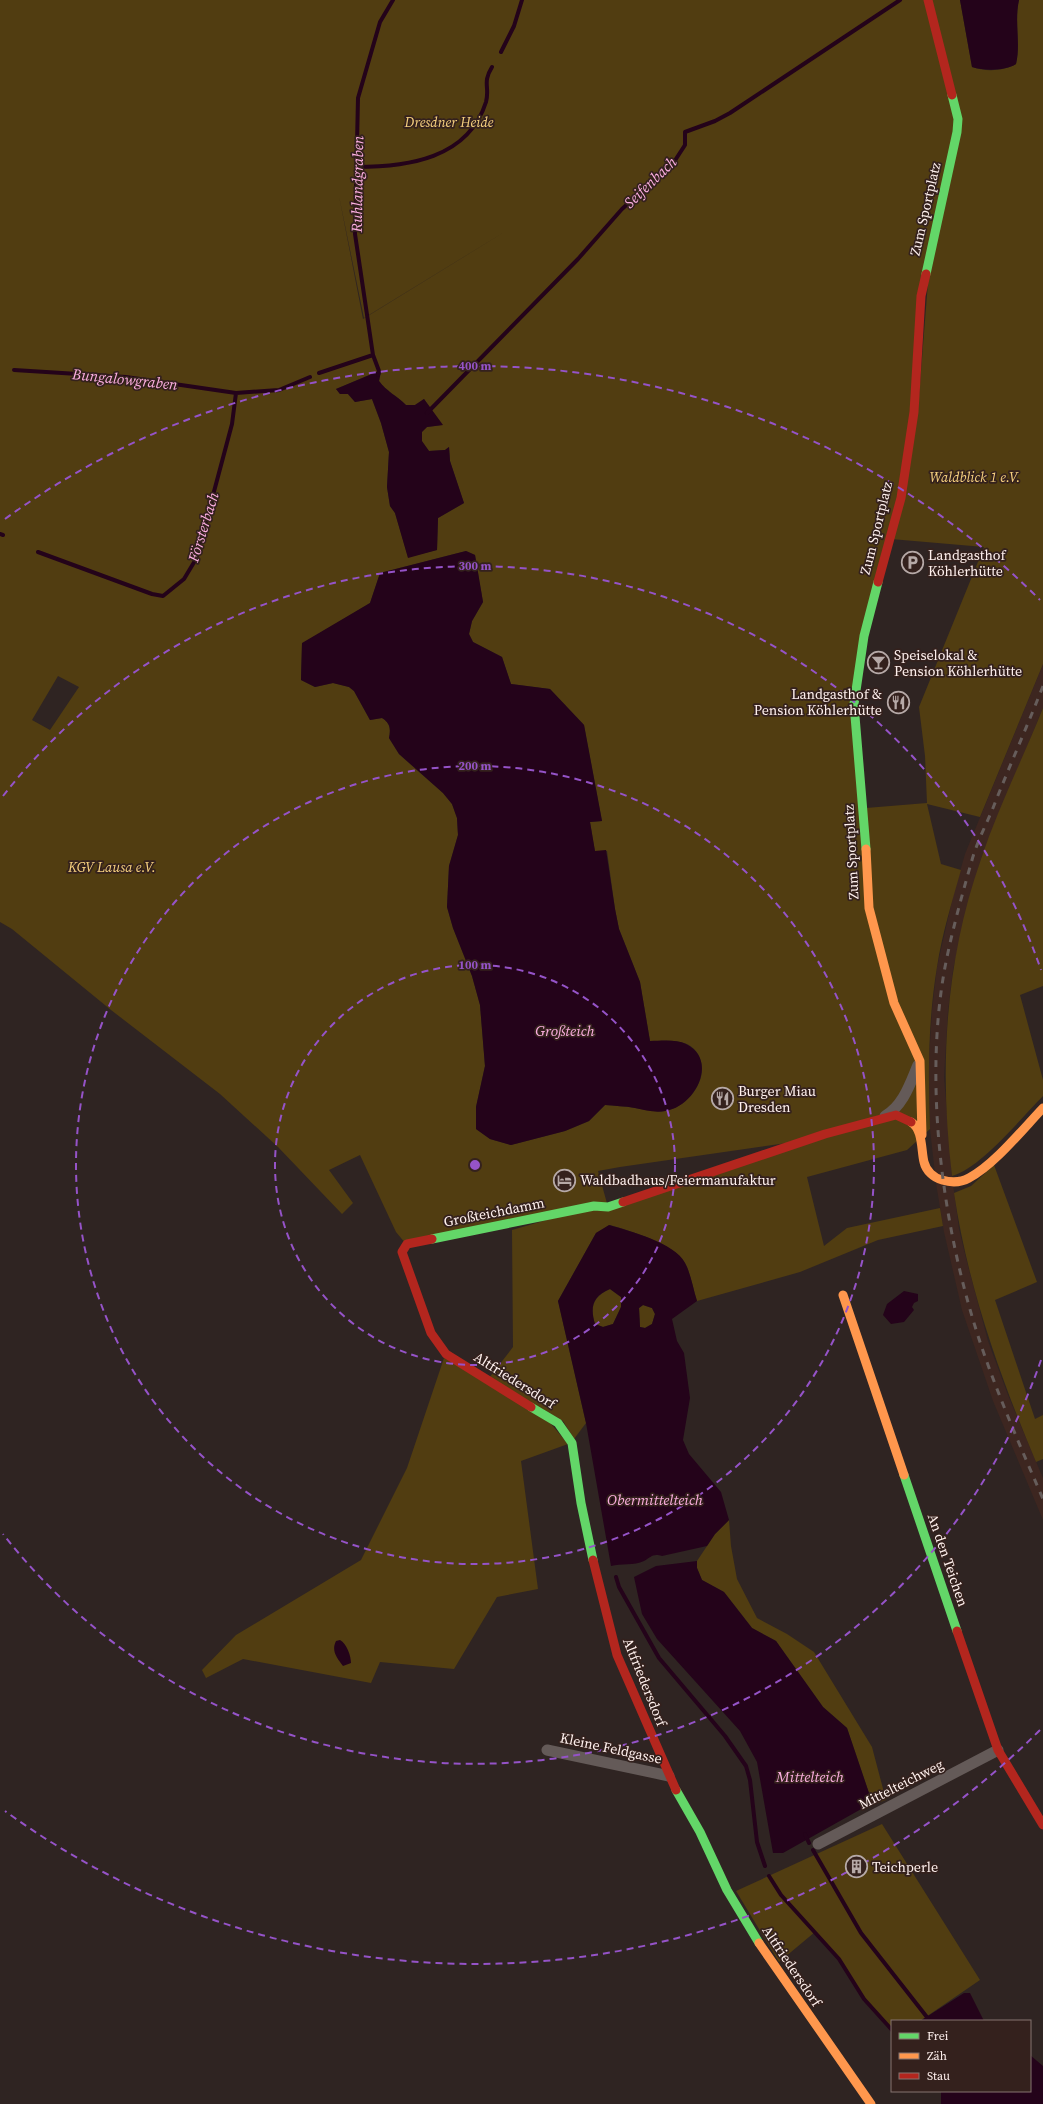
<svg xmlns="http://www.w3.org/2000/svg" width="1043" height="2104" font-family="'Source Serif 4',serif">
  <rect width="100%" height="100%" fill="#2f2422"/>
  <!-- built -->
  <path fill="#3d2620" d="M 1043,664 L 1043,708 L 981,859 L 969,900 L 953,970 L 948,1011 L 944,1077 L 952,1176 L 959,1229 L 967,1262 L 988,1341 L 1008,1395 L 1043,1478 L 1043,1520 L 993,1401 L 962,1310 L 944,1232 L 936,1183 L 930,1129 L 928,1076 L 932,1010 L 937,967 L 953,896 L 965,854 Z"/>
  <!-- green -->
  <path fill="#513d11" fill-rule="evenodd" d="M 0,0 L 960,0 L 972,67 C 985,72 1005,71 1016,64 C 1021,43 1014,24 1019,0 L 1043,0 L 1043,664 L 980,817 L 927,804 L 941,864 L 961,870 C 952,902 942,934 937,967 C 928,1021 928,1075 930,1129 L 907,1150 L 807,1177 L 824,1246 L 847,1228 L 940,1208 L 943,1226 L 878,1240 L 800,1272 L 697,1301 C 693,1289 691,1274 685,1263 C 674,1243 630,1231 610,1225 L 596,1233 L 558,1301 L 586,1423 L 574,1439 L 563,1421 L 489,1378 L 513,1347 L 512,1230 L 588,1208 L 406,1244 L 396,1232 L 360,1155 L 329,1170 L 353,1203 L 342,1214 L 278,1147 L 220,1094 L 111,1010 L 12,929 L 0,922 ZM 953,100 L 959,119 L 958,132 L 929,270 L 918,409 L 915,412 L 903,498 L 891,539 L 984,547 L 919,707 L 925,756 L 927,803 L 866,808 L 872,907 L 896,1001 L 922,1061 C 915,1074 910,1089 901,1102 C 886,1125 841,1131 816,1139 C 840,1124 880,1127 899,1102 C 907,1091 912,1075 917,1062 L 892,1004 L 867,908 L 862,807 L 853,704 L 863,635 L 900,498 L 913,412 L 920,296 L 956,132 L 958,119 ZM 339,196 L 364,318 L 532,215 L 363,319 ZM 379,371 L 381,372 L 379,381 C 386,391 397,396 406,405 L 415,405 L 424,399 L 442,425 L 427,427 L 422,431 L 421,441 L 429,451 L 445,450 L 449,447 L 450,461 L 464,503 L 438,518 L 437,550 L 408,557 L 395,513 L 390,506 L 387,487 L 389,452 L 381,423 L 372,399 L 355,402 L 348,394 L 340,394 L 336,389 ZM 466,551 L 475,555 L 483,602 L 472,621 L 469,634 L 473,642 L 502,657 L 511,684 L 550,689 L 584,725 L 602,821 L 590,822 L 595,852 L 607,851 L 615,909 L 619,929 L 640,982 L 650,1041 C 663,1041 684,1038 694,1049 C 715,1071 691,1107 665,1111 C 655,1113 645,1109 635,1108 C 625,1106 615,1106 605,1105 L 589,1121 L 565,1131 L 511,1145 L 490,1139 L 476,1129 L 476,1107 L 485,1066 L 480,1005 L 472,976 L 453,928 L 447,907 L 449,866 L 458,835 L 457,818 L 452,804 L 443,793 L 399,754 L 389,738 C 391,728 390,723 382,718 L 370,720 L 354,691 L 349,687 L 333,683 L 315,687 L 301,680 L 302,644 L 370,603 L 380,573 ZM 58,676 L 79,687 L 50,730 L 32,720 ZM 801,1141 L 608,1207 L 598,1171 L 620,1167 Z
    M 1043,708 L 1043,986 L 1020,995 L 1043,1080 L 1043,1096 C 1021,1118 981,1168 952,1176 C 939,1068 945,962 981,859 C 998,808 1023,758 1043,708 Z
    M 994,1165 L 1037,1282 L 995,1300 L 1035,1419 L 1043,1415 L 1043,1459 L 1036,1462 C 999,1374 968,1287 954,1193 L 971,1186 Z
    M 610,1289 L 621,1297 L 621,1307 L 613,1324 L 603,1327 L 595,1324 C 590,1308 592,1297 610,1289 Z
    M 643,1305 L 652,1308 L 655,1314 L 652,1324 L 645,1328 L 640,1327 L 639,1308 Z
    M 444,1358 L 541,1412 L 568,1444 L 521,1461 L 538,1589 L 497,1597 L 454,1669 L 380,1662 L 371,1683 L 243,1659 L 206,1678 L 202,1670 L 236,1635 L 361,1560 L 407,1468 Z
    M 729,1520 L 731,1546 L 737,1579 L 757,1618 L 787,1634 L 814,1652 L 872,1747 L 886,1800 L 863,1808 L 869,1793 L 847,1728 L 823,1707 L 776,1641 L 752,1628 L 724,1592 L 702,1580 L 697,1568 L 697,1561 L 715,1534 Z
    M 882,1824 L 980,1980 L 920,2021 L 892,2021 L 892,2030 L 864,1999 L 839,1959 L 815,1932 L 779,1962 L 736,1891 Z"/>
  <!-- water -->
  <path fill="#24031a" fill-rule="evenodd" d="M 960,0 L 1019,0 C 1014,22 1021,43 1016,64 C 1005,71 985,71 972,67 Z
    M 379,371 L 381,371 L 379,381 C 386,391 397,396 406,405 L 415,405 L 424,399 L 443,425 L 427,427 L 422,432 L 422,441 L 429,451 L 445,450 L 449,447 L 450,461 L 464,503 L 438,518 L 437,550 L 408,558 L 395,513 L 390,506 L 387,487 L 389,452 L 381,423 L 372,399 L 355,402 L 348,394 L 340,394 L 336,389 Z
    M 466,551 L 475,555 L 483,602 L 472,621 L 469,634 L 473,642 L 502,657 L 511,684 L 550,689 L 584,725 L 602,821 L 590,822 L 595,851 L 606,850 L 615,909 L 619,929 L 640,982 L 650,1041 C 661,1041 676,1039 686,1044 C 719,1060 695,1107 665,1111 C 655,1113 645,1110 635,1108 C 625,1106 615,1106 605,1105 L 589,1121 L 565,1131 L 511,1145 L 490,1139 L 476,1129 L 476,1107 L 485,1066 L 480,1005 L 472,976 L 453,928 L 447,907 L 449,866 L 458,835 L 457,818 L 452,804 L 443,793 L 399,754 L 389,738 C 391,728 390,723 382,718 L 370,720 L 354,691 L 349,687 L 333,683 L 315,687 L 301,680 L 302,643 L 370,603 L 380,573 Z
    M 609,1225 C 630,1231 675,1243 685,1263 C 691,1274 693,1289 697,1301 L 672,1319 L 677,1341 L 684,1353 L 690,1398 L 683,1440 L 689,1454 L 721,1492 L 729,1520 L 715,1534 L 707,1546 L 662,1556 C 653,1553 651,1557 644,1561 C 634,1566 621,1563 611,1566 L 586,1423 L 558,1301 L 596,1233 ZM 610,1289 L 621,1297 L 621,1307 L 613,1324 L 603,1327 L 595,1324 C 590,1308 592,1296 610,1289 ZM 643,1305 L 652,1308 L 655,1314 L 652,1324 L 645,1328 L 640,1327 L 639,1308 Z
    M 904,1291 L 918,1294 L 918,1301 L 914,1303 L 912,1307 L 914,1310 L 904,1322 L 891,1324 L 883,1315 L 887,1304 Z
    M 697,1561 L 697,1568 L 702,1580 L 724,1592 L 752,1628 L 776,1641 L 823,1707 L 847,1728 L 869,1793 L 863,1808 L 783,1853 L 773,1853 L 757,1762 L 740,1731 L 657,1639 L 642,1614 L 634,1577 L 656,1566 Z
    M 340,1640 C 347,1644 351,1656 351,1663 L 343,1666 C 337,1658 331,1651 336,1641 Z
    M 964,1993 L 970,1993 L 984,2021 L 920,2021 Z
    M 1030,2055 L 1043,2066 L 1043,2104 L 941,2104 L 941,2091 L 1030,2091 Z"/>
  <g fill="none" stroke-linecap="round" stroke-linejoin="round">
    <!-- stream -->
    <path stroke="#24031a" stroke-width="4" d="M 501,52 L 514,26 L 522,0
      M 356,167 C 407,167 468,159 486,102 C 490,87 482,83 492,67
      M 14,370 L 126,377 L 236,393
      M 319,373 L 373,355
      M 378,375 L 379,371 L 373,355 L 355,234 L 358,98 L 380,22 L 393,0
      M 427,413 L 578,259 L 622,209 L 674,162 L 685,145 L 685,132 L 715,121 L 730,113 L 900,0
      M 0,534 L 3,535
      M 38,552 L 152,594 L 163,596 L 184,579 L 196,559 L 232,424 L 236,393 L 279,390 L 310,377
      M 616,1577 L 619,1587 L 659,1658 L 725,1736 L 746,1766 L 750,1780 L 757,1842 L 765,1866
      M 805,1834 L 809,1843
      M 813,1850 L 861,1933 L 930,2021
      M 769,1876 L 781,1895 L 839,1959 L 864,1999 L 892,2030"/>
    <!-- street -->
    <path stroke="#645a58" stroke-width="11" d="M 885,1116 C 903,1106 910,1084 918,1065
      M 547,1750 L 669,1776
      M 818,1844 L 998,1750"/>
    <!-- fast -->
    <path stroke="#63d668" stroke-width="9" d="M 926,274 L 957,132 L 958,119 L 952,95
      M 866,849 L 854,704 L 864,636 L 878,582
      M 432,1239 L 594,1206 L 608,1207 L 623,1202
      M 531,1407 L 558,1423 L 572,1443 L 581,1503 L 593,1560
      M 904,1475 L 957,1631
      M 676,1790 L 700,1832 L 727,1890 L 759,1943"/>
    <!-- slow -->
    <path stroke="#ff974d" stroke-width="9" d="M 866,849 L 869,908 L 894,1003 L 920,1061 L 922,1135
      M 911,1122 C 923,1129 921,1150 924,1162 C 926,1171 934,1178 942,1180 C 952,1183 960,1183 969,1178 C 994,1165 1023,1129 1043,1108
      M 843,1295 L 904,1475
      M 759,1943 L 871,2104"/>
    <!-- jam -->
    <path stroke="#b3261e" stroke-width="9" d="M 928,0 L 952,95
      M 878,582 L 901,498 L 914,412 L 921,296 L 926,274
      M 623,1202 L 825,1134 L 896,1115 L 911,1122
      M 432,1239 L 407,1244 L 402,1252 L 431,1333 L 446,1354 L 531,1407
      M 593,1560 L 617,1655 L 676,1790
      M 957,1631 L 998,1750 L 1043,1825"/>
    <!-- rail -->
    <path stroke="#665d5b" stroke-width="3" stroke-dasharray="7 7" stroke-linecap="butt" d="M 1043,686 C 1027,727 1009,767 993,808 C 986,825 977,842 972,860 C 962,895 952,931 945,967 C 923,1086 943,1231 981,1345 C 999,1398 1021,1448 1043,1499"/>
  </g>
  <!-- distance rings -->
  <g fill="none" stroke="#9553c8" stroke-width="2" stroke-dasharray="7 5">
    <circle cx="475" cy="1165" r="200"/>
    <circle cx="475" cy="1165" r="399"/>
    <path d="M1041 1360A599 599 0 0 1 3 1534M3 796A599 599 0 0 1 1041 970"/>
    <path d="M1040 1730A799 799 0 0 1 5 1811M5 519A799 799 0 0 1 1040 600"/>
  </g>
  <!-- icons -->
  <defs>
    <symbol id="parking-ring" viewBox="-11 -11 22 22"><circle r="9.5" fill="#34211d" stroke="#b6a9a7" stroke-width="1.5"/><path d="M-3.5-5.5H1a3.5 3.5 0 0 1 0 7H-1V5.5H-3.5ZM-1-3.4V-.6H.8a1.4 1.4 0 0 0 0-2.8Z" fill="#b6a9a7"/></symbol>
    <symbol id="bar-ring" viewBox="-11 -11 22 22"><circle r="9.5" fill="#34211d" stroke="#b6a9a7" stroke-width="1.5"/><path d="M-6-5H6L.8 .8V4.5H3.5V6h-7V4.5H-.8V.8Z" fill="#b6a9a7"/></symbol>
    <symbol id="restaurant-ring" viewBox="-11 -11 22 22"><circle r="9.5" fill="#34211d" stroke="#b6a9a7" stroke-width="1.5"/><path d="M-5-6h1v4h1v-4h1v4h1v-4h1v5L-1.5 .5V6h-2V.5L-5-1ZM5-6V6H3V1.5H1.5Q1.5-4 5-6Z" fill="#b6a9a7"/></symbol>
    <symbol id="hotel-ring" viewBox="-11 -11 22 22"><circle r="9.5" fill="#34211d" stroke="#b6a9a7" stroke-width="1.5"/><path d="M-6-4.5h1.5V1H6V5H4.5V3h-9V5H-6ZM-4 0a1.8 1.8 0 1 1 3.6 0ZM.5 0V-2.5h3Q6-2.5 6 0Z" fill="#b6a9a7"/></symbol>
    <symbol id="building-ring" viewBox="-11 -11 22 22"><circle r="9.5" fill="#34211d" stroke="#b6a9a7" stroke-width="1.5"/><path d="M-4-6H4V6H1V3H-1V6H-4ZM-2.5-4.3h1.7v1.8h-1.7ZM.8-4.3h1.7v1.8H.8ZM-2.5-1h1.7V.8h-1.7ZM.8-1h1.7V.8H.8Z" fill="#b6a9a7"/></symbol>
  </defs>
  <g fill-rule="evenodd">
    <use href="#parking-ring" x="900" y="550" width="25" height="25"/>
    <use href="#bar-ring" x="866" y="650" width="25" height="25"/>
    <use href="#restaurant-ring" x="886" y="690" width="25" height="25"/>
    <use href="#restaurant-ring" x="710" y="1086" width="25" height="25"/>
    <use href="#hotel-ring" x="552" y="1168" width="25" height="25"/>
    <use href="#building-ring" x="844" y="1854" width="25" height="25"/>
  </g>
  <g text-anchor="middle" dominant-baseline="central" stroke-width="3.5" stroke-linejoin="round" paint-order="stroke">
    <!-- park labels -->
    <g font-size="14" font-style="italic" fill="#f7d17f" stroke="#34211d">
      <text x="449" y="122">Dresdner Heide</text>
      <text x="975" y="477">Waldblick 1 e.V.</text>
      <text x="112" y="867">KGV Lausa e.V.</text>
    </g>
    <!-- street labels -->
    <g font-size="14" fill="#fff1ee" stroke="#34211d">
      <text transform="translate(925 209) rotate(-77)">Zum Sportplatz</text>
      <text transform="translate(876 528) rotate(-76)">Zum Sportplatz</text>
      <text transform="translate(851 852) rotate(-93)">Zum Sportplatz</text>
      <text transform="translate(494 1212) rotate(-11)">Großteichdamm</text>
      <text transform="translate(515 1380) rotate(32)">Altfriedersdorf</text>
      <text transform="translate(948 1560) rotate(71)">An den Teichen</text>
      <text transform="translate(645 1682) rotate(68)">Altfriedersdorf</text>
      <text transform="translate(611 1748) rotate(12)">Kleine Feldgasse</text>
      <text transform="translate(901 1784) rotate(-27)">Mittelteichweg</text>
      <text transform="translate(792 1966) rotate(56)">Altfriedersdorf</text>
    </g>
    <!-- poi labels -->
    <g font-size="14" fill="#fff1ee" stroke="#34211d" text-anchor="start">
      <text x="928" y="555">Landgasthof<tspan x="928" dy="16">Köhlerhütte</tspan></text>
      <text x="894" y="655">Speiselokal &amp;<tspan x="894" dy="16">Pension Köhlerhütte</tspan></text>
      <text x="882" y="694" text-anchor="end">Landgasthof &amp;<tspan x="882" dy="16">Pension Köhlerhütte</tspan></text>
      <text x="738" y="1091">Burger Miau<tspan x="738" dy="16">Dresden</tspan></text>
      <text x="580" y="1180">Waldbadhaus/Feiermanufaktur</text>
      <text x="872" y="1867">Teichperle</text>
    </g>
    <!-- water labels -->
    <g font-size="15" font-style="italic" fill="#fdafe1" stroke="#34211d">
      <text transform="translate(650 182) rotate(-44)">Seifenbach</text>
      <text transform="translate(357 184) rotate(-89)">Ruhlandgraben</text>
      <text transform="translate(125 379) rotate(6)">Bungalowgraben</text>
      <text transform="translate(203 527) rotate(-73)">Försterbach</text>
      <text x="565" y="1030">Großteich</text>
      <text x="655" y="1499">Obermittelteich</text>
      <text x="810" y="1776">Mittelteich</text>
    </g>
  </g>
  <circle cx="475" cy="1165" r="6" fill="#9553c8" stroke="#34211d" stroke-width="2"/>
  <g font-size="12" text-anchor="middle" font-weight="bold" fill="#9553c8" stroke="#34211d" stroke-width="3.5" stroke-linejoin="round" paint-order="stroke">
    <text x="475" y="370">400 m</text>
    <text x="475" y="570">300 m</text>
    <text x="475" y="770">200 m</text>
    <text x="475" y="969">100 m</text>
  </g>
  <!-- legend -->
  <rect x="891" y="2020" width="140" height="72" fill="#34211d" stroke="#857471"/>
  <rect x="899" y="2033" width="20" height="6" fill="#63d668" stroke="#857471"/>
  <text x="927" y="2040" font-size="12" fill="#fff1ee">Frei</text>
  <rect x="899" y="2053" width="20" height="6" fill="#ff974d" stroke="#857471"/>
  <text x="927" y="2060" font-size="12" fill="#fff1ee">Zäh</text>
  <rect x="899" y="2073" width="20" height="6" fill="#b3261e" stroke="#857471"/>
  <text x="927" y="2080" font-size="12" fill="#fff1ee">Stau</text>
</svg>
